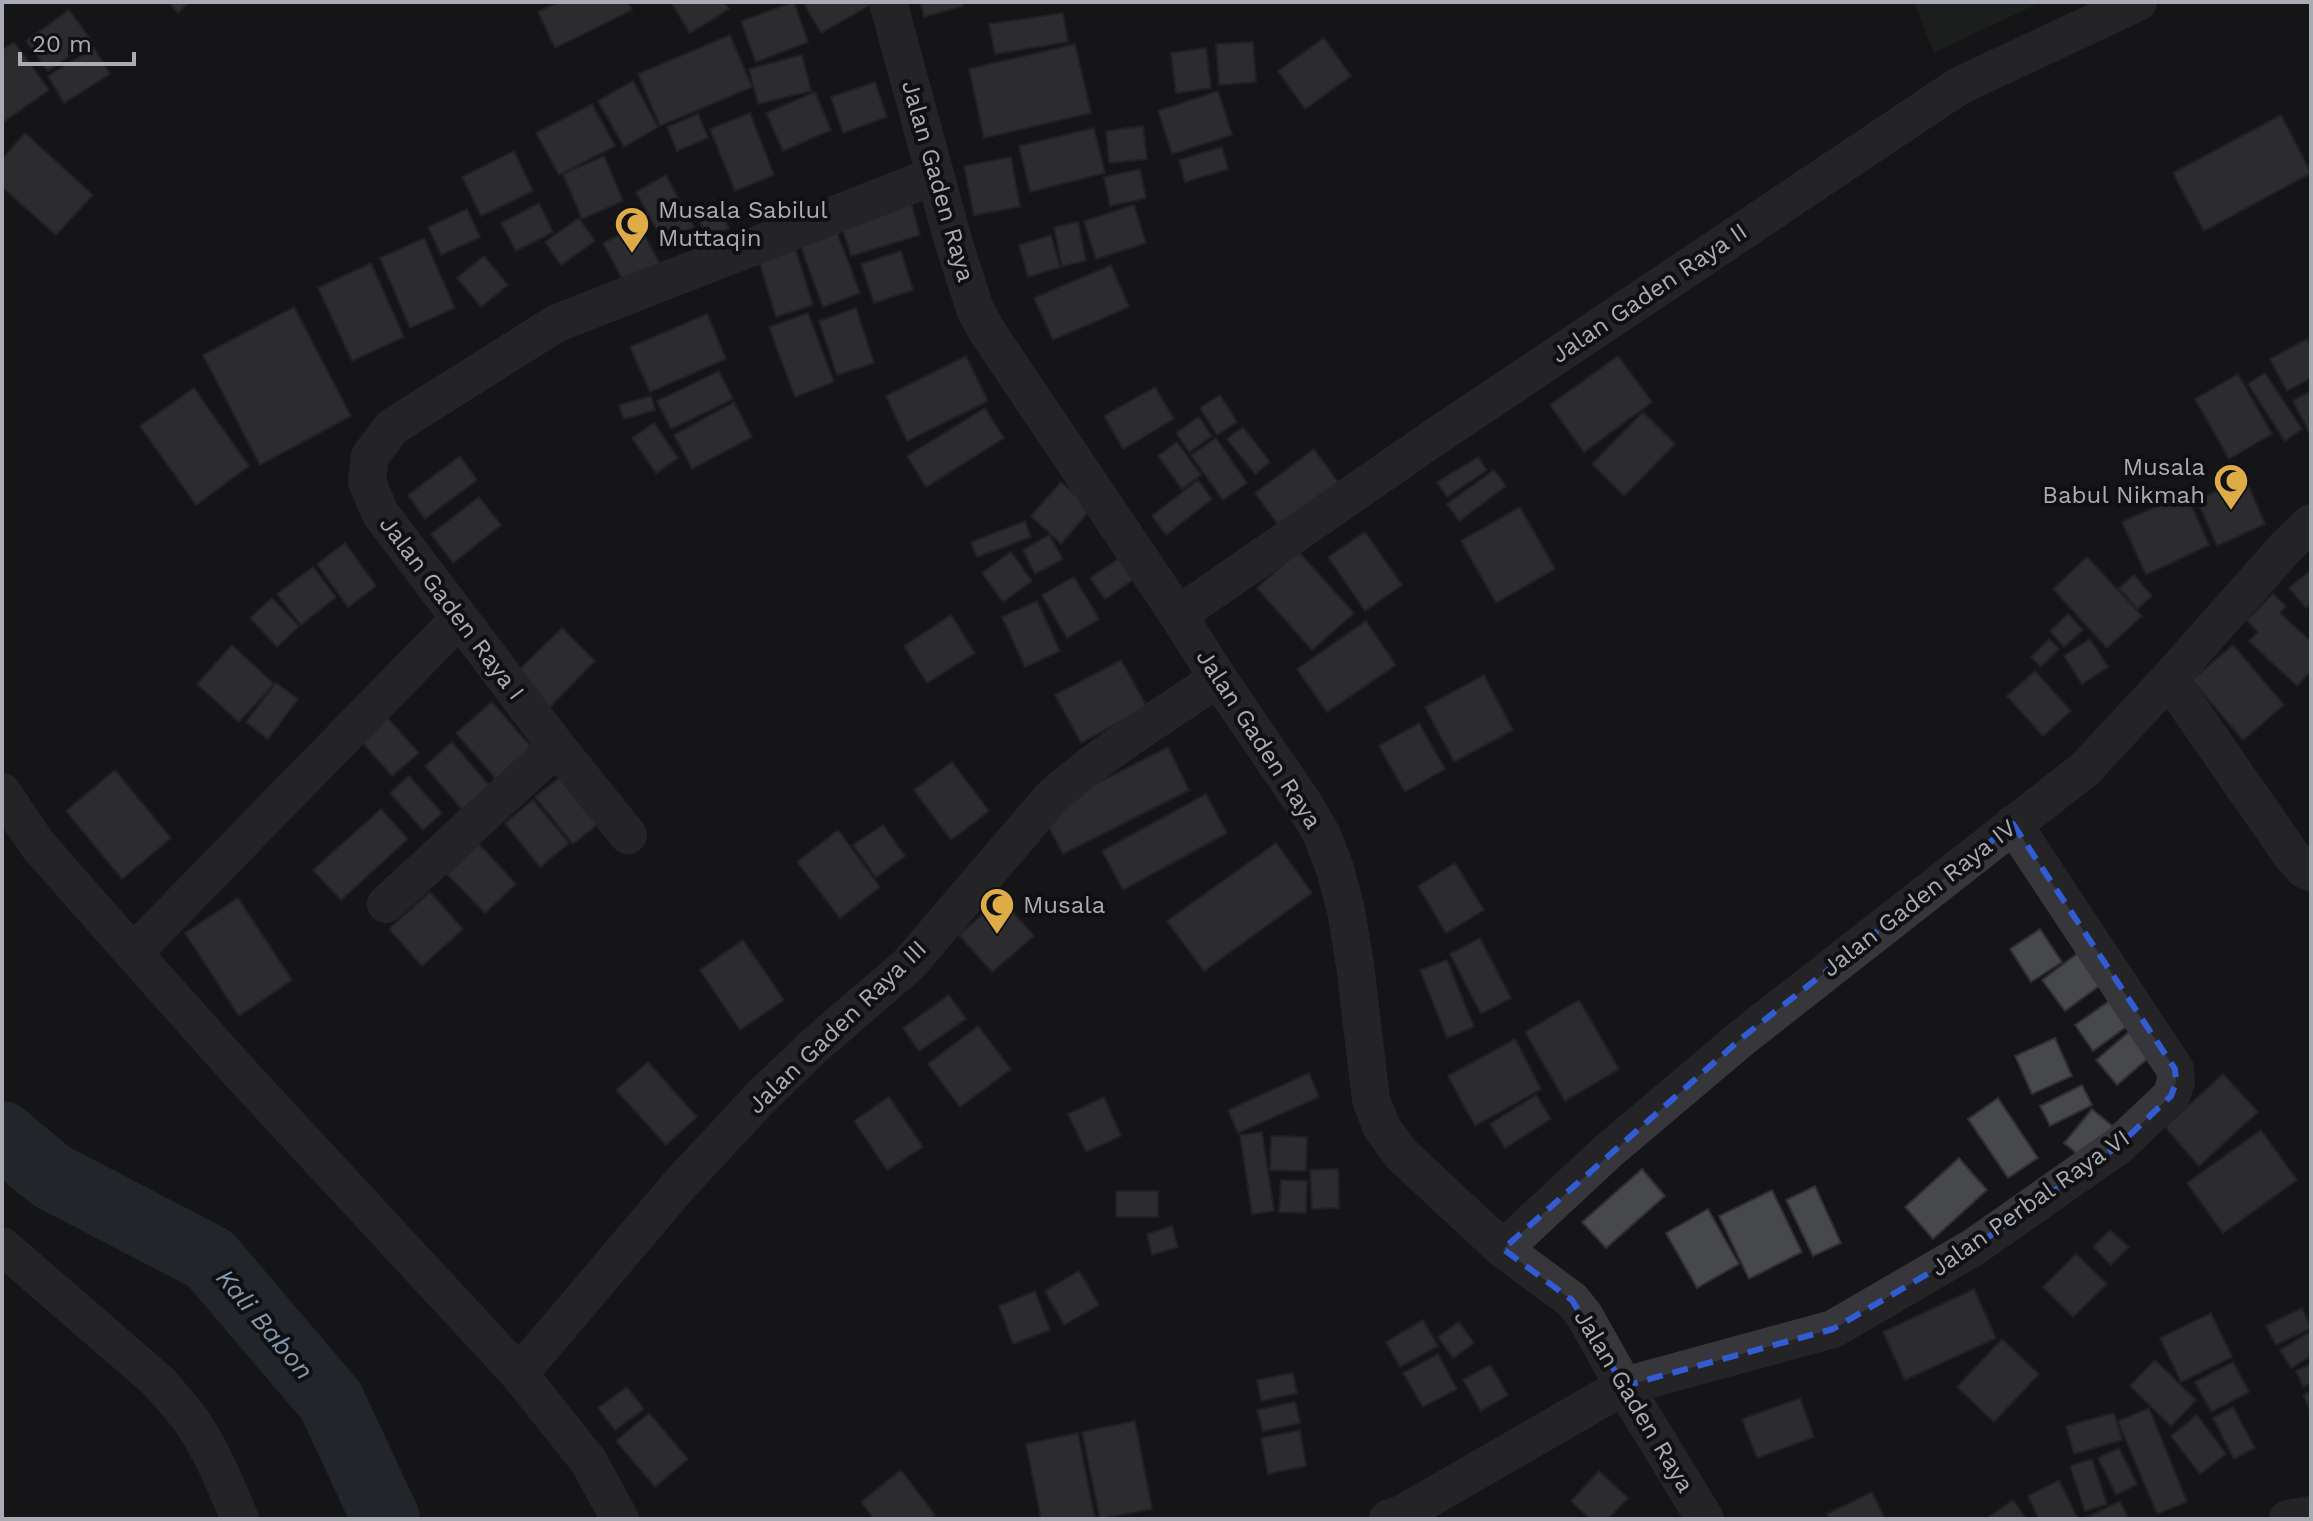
<svg xmlns="http://www.w3.org/2000/svg" width="2313" height="1521" font-family="'Work Sans',sans-serif">
  <rect width="100%" height="100%" fill="#151517"/>
  <!-- green -->
  <path fill="#222823" d="M 1914,2 L 2041,2 L 1934,53 Z"/>
  <g fill="none" stroke-linecap="round" stroke-linejoin="round">
    <!-- river -->
    <path stroke="#323a40" stroke-width="68" d="M 2,1135 L 51,1176 L 210,1259 L 331,1401 L 386,1519"/>
  </g>
  <!-- building -->
  <path fill="#47484c" stroke="#302f33" stroke-width="2" d="M 168,2 L 189,2 L 178,13 Z
    M 558,2 L 628,2 L 632,10 L 555,48 L 538,12 Z
    M 671,2 L 724,2 L 729,9 L 690,33 Z
    M 794,2 L 808,42 L 756,62 L 741,21 Z
    M 803,2 L 874,2 L 874,3 L 821,33 Z
    M 920,2 L 962,2 L 963,6 L 924,17 Z
    M 69,10 L 91,40 L 48,71 L 26,41 Z
    M 1063,13 L 1068,42 L 995,54 L 989,24 Z
    M 730,35 L 752,87 L 660,126 L 638,74 Z
    M 1324,38 L 1351,76 L 1305,109 L 1278,71 Z
    M 14,42 L 49,90 L 2,123 L 2,50 Z
    M 1253,42 L 1256,82 L 1219,85 L 1216,44 Z
    M 1075,44 L 1091,113 L 984,138 L 969,69 Z
    M 94,48 L 110,74 L 64,103 L 48,76 Z
    M 1206,48 L 1211,88 L 1176,93 L 1171,53 Z
    M 802,55 L 811,91 L 758,104 L 749,69 Z
    M 633,81 L 658,127 L 624,147 L 598,101 Z
    M 875,82 L 887,117 L 843,133 L 831,97 Z
    M 1218,91 L 1232,135 L 1172,154 L 1158,111 Z
    M 815,92 L 831,130 L 783,151 L 766,113 Z
    M 592,104 L 615,146 L 559,175 L 536,133 Z
    M 750,113 L 774,175 L 735,191 L 710,129 Z
    M 698,114 L 708,138 L 677,151 L 667,127 Z
    M 2281,115 L 2311,173 L 2204,231 L 2173,173 Z
    M 1143,126 L 1147,159 L 1109,163 L 1106,131 Z
    M 1094,128 L 1105,173 L 1030,192 L 1019,146 Z
    M 25,133 L 93,195 L 56,235 L 2,187 L 2,159 Z
    M 1222,147 L 1228,169 L 1185,182 L 1179,160 Z
    M 514,151 L 533,191 L 481,216 L 462,177 Z
    M 604,156 L 623,201 L 582,219 L 563,174 Z
    M 1011,157 L 1020,207 L 974,215 L 964,166 Z
    M 1140,169 L 1146,198 L 1110,206 L 1104,177 Z
    M 666,175 L 694,227 L 664,243 L 636,192 Z
    M 910,199 L 920,235 L 851,256 L 840,220 Z
    M 539,203 L 553,232 L 516,251 L 501,223 Z
    M 716,204 L 729,228 L 709,239 L 696,215 Z
    M 1134,205 L 1146,243 L 1096,259 L 1084,221 Z
    M 467,209 L 480,237 L 441,255 L 428,227 Z
    M 579,218 L 595,241 L 561,265 L 545,242 Z
    M 1078,222 L 1086,261 L 1062,266 L 1054,227 Z
    M 639,225 L 661,266 L 626,286 L 603,243 Z
    M 834,225 L 860,293 L 823,307 L 798,239 Z
    M 1051,235 L 1060,267 L 1028,277 L 1019,245 Z
    M 424,238 L 455,308 L 410,328 L 380,258 Z
    M 794,244 L 813,305 L 776,317 L 757,255 Z
    M 901,251 L 913,290 L 874,303 L 861,264 Z
    M 484,256 L 508,285 L 481,307 L 457,278 Z
    M 371,263 L 404,337 L 352,361 L 318,288 Z
    M 1111,265 L 1129,307 L 1053,340 L 1034,298 Z
    M 294,307 L 351,416 L 260,465 L 203,355 Z
    M 856,308 L 874,363 L 837,375 L 819,321 Z
    M 808,313 L 834,382 L 795,397 L 769,327 Z
    M 707,314 L 726,359 L 650,392 L 630,347 Z
    M 2307,339 L 2311,347 L 2311,378 L 2287,391 L 2270,359 Z
    M 966,356 L 988,401 L 907,441 L 886,396 Z
    M 1618,356 L 1652,402 L 1584,452 L 1550,405 Z
    M 719,371 L 733,399 L 671,429 L 657,401 Z
    M 2265,373 L 2302,429 L 2285,441 L 2248,384 Z
    M 2238,374 L 2272,434 L 2229,459 L 2195,399 Z
    M 1155,387 L 1174,419 L 1123,449 L 1104,416 Z
    M 194,388 L 249,466 L 196,505 L 140,426 Z
    M 2311,391 L 2311,433 L 2310,434 L 2293,401 Z
    M 1220,395 L 1237,422 L 1217,435 L 1200,408 Z
    M 651,396 L 655,410 L 624,419 L 619,405 Z
    M 734,402 L 752,437 L 692,469 L 674,435 Z
    M 985,408 L 1004,438 L 926,487 L 907,456 Z
    M 1643,412 L 1675,444 L 1624,496 L 1592,464 Z
    M 1199,417 L 1212,436 L 1189,452 L 1176,433 Z
    M 654,423 L 678,458 L 656,473 L 632,438 Z
    M 1243,427 L 1270,462 L 1255,474 L 1227,439 Z
    M 1216,438 L 1247,483 L 1223,500 L 1191,455 Z
    M 1177,442 L 1201,475 L 1182,489 L 1158,456 Z
    M 1314,449 L 1346,493 L 1287,537 L 1255,493 Z
    M 460,456 L 477,480 L 425,519 L 408,495 Z
    M 1478,457 L 1487,470 L 1447,497 L 1437,482 Z
    M 1494,470 L 1506,486 L 1459,521 L 1447,504 Z
    M 2245,478 L 2265,524 L 2217,546 L 2197,500 Z
    M 1198,480 L 1212,499 L 1166,535 L 1152,516 Z
    M 1061,482 L 1091,509 L 1061,544 L 1031,516 Z
    M 2186,493 L 2209,545 L 2146,575 L 2122,522 Z
    M 479,497 L 501,525 L 453,563 L 431,534 Z
    M 1520,507 L 1555,569 L 1496,603 L 1461,541 Z
    M 1025,521 L 1031,537 L 977,557 L 971,542 Z
    M 1365,532 L 1402,585 L 1365,611 L 1328,557 Z
    M 1049,535 L 1063,559 L 1035,574 L 1023,550 Z
    M 345,543 L 376,586 L 348,607 L 317,564 Z
    M 1298,551 L 1354,613 L 1312,650 L 1257,588 Z
    M 1011,552 L 1032,581 L 1003,602 L 982,573 Z
    M 2087,557 L 2142,616 L 2107,648 L 2053,589 Z
    M 1120,558 L 1134,579 L 1105,599 L 1090,578 Z
    M 313,567 L 336,597 L 301,625 L 277,594 Z
    M 2311,570 L 2311,604 L 2306,608 L 2289,588 Z
    M 2134,575 L 2152,596 L 2137,609 L 2119,588 Z
    M 1074,577 L 1099,619 L 1067,638 L 1042,595 Z
    M 2273,594 L 2286,606 L 2280,613 L 2311,642 L 2311,671 L 2297,686 L 2249,641 L 2258,632 L 2247,620 Z
    M 272,598 L 299,626 L 277,647 L 250,618 Z
    M 1037,601 L 1060,651 L 1025,667 L 1002,617 Z
    M 2068,614 L 2083,630 L 2064,647 L 2050,631 Z
    M 951,615 L 975,653 L 927,683 L 904,646 Z
    M 1366,621 L 1396,665 L 1327,712 L 1297,669 Z
    M 562,628 L 595,661 L 548,709 L 514,675 Z
    M 2049,639 L 2059,649 L 2041,667 L 2031,657 Z
    M 2090,639 L 2108,667 L 2082,684 L 2064,656 Z
    M 232,645 L 274,684 L 239,722 L 197,684 Z
    M 2233,645 L 2284,705 L 2243,740 L 2192,680 Z
    M 1121,660 L 1147,707 L 1081,743 L 1055,695 Z
    M 2035,671 L 2071,711 L 2043,736 L 2007,696 Z
    M 1484,675 L 1513,730 L 1454,762 L 1425,707 Z
    M 276,683 L 298,699 L 268,739 L 246,722 Z
    M 492,702 L 532,748 L 496,779 L 456,733 Z
    M 382,712 L 419,753 L 392,776 L 356,735 Z
    M 1419,723 L 1445,769 L 1405,792 L 1379,746 Z
    M 452,742 L 493,790 L 466,814 L 425,766 Z
    M 1168,747 L 1189,790 L 1063,854 L 1041,812 Z
    M 952,762 L 989,811 L 951,840 L 914,790 Z
    M 115,770 L 171,838 L 122,879 L 66,811 Z
    M 567,772 L 604,819 L 573,844 L 535,797 Z
    M 409,776 L 442,813 L 423,830 L 390,793 Z
    M 1206,794 L 1227,833 L 1123,890 L 1102,851 Z
    M 533,800 L 569,843 L 540,867 L 505,823 Z
    M 381,809 L 408,839 L 341,900 L 313,870 Z
    M 883,825 L 905,856 L 876,877 L 853,845 Z
    M 838,830 L 880,887 L 840,918 L 797,862 Z
    M 1276,843 L 1312,893 L 1204,971 L 1167,921 Z
    M 479,844 L 516,884 L 485,913 L 447,874 Z
    M 1455,863 L 1484,910 L 1446,933 L 1418,886 Z
    M 430,892 L 463,929 L 422,966 L 389,929 Z
    M 238,898 L 292,980 L 239,1016 L 185,933 Z
    M 1001,898 L 1034,936 L 992,972 L 959,935 Z
    M 2040,929 L 2062,962 L 2031,982 L 2010,949 Z
    M 1480,938 L 1511,998 L 1481,1014 L 1450,954 Z
    M 743,940 L 784,1000 L 740,1030 L 700,970 Z
    M 2082,950 L 2106,981 L 2065,1011 L 2042,980 Z
    M 1447,960 L 1474,1027 L 1447,1038 L 1420,970 Z
    M 949,995 L 966,1019 L 919,1051 L 903,1028 Z
    M 2115,997 L 2133,1022 L 2093,1051 L 2075,1025 Z
    M 1579,1000 L 1619,1069 L 1565,1101 L 1525,1032 Z
    M 2138,1024 L 2159,1049 L 2117,1085 L 2096,1060 Z
    M 978,1026 L 1011,1069 L 960,1107 L 928,1064 Z
    M 2055,1038 L 2072,1076 L 2032,1094 L 2015,1056 Z
    M 1515,1039 L 1541,1089 L 1475,1126 L 1448,1076 Z
    M 648,1062 L 697,1117 L 666,1145 L 616,1090 Z
    M 1309,1073 L 1319,1097 L 1238,1133 L 1228,1110 Z
    M 2223,1074 L 2258,1112 L 2199,1166 L 2165,1127 Z
    M 2082,1085 L 2092,1105 L 2050,1126 L 2040,1106 Z
    M 1536,1095 L 1551,1119 L 1505,1148 L 1490,1124 Z
    M 889,1097 L 923,1147 L 887,1170 L 854,1121 Z
    M 1104,1097 L 1121,1136 L 1086,1152 L 1068,1114 Z
    M 1998,1098 L 2038,1158 L 2008,1178 L 1968,1119 Z
    M 2092,1109 L 2115,1128 L 2087,1162 L 2064,1143 Z
    M 2261,1130 L 2297,1180 L 2223,1233 L 2187,1183 Z
    M 1262,1132 L 1274,1211 L 1252,1214 L 1240,1135 Z
    M 1271,1136 L 1307,1137 L 1306,1171 L 1270,1170 Z
    M 1959,1158 L 1987,1190 L 1933,1239 L 1905,1207 Z
    M 1338,1169 L 1339,1208 L 1312,1209 L 1310,1170 Z
    M 1642,1169 L 1665,1196 L 1606,1248 L 1582,1222 Z
    M 1281,1180 L 1307,1181 L 1306,1213 L 1279,1212 Z
    M 1815,1186 L 1841,1243 L 1813,1256 L 1786,1200 Z
    M 1772,1190 L 1802,1252 L 1749,1279 L 1719,1216 Z
    M 1116,1191 L 1158,1191 L 1158,1217 L 1116,1217 Z
    M 1708,1209 L 1739,1264 L 1697,1288 L 1666,1233 Z
    M 1172,1226 L 1178,1247 L 1152,1255 L 1147,1234 Z
    M 2110,1230 L 2129,1247 L 2111,1265 L 2093,1247 Z
    M 2076,1254 L 2107,1284 L 2073,1317 L 2043,1287 Z
    M 1079,1271 L 1099,1305 L 1064,1325 L 1045,1291 Z
    M 1974,1289 L 1996,1338 L 1905,1380 L 1883,1332 Z
    M 1035,1291 L 1050,1330 L 1013,1344 L 999,1306 Z
    M 2302,1308 L 2311,1328 L 2276,1345 L 2266,1326 Z
    M 2211,1313 L 2232,1357 L 2181,1382 L 2160,1338 Z
    M 1423,1320 L 1438,1346 L 1400,1367 L 1386,1342 Z
    M 1459,1322 L 1474,1343 L 1453,1358 L 1438,1337 Z
    M 2310,1332 L 2311,1356 L 2291,1368 L 2280,1350 Z
    M 2002,1339 L 2039,1374 L 1994,1422 L 1957,1387 Z
    M 1438,1354 L 1457,1389 L 1423,1407 L 1403,1373 Z
    M 2155,1360 L 2196,1400 L 2171,1426 L 2130,1386 Z
    M 2233,1362 L 2249,1392 L 2211,1412 L 2195,1382 Z
    M 2311,1364 L 2311,1383 L 2303,1387 L 2296,1371 Z
    M 1490,1365 L 1508,1395 L 1481,1411 L 1463,1380 Z
    M 1293,1373 L 1297,1393 L 1261,1401 L 1257,1380 Z
    M 627,1387 L 644,1409 L 615,1430 L 598,1408 Z
    M 2311,1391 L 2311,1412 L 2303,1395 Z
    M 1800,1398 L 1814,1437 L 1757,1458 L 1742,1419 Z
    M 1295,1402 L 1300,1423 L 1263,1431 L 1257,1410 Z
    M 2233,1407 L 2255,1448 L 2234,1459 L 2213,1418 Z
    M 2149,1408 L 2187,1502 L 2157,1514 L 2118,1421 Z
    M 649,1413 L 688,1459 L 655,1487 L 616,1441 Z
    M 2114,1413 L 2122,1440 L 2074,1454 L 2066,1426 Z
    M 2197,1415 L 2226,1454 L 2200,1474 L 2171,1436 Z
    M 1135,1421 L 1152,1509 L 1100,1519 L 1082,1432 Z
    M 1300,1430 L 1306,1466 L 1268,1474 L 1261,1438 Z
    M 1078,1433 L 1095,1519 L 1041,1519 L 1026,1444 Z
    M 2119,1448 L 2137,1484 L 2116,1495 L 2098,1458 Z
    M 2092,1459 L 2107,1504 L 2085,1511 L 2070,1466 Z
    M 901,1470 L 935,1515 L 930,1519 L 874,1519 L 861,1502 Z
    M 1599,1471 L 1628,1498 L 1608,1519 L 1590,1519 L 1571,1501 Z
    M 2059,1480 L 2078,1519 L 2039,1519 L 2028,1496 Z
    M 1872,1492 L 1885,1519 L 1829,1519 L 1827,1514 Z
    M 2013,1500 L 2026,1519 L 1986,1519 Z
    M 2120,1501 L 2129,1519 L 2088,1519 L 2087,1517 Z"/>
  <g fill="none" stroke-linecap="round" stroke-linejoin="round">
    <!-- minor -->
    <path stroke="#37373b" stroke-width="38" d="M 888,2 L 954,244 L 975,309 L 986,330 L 1178,615 L 1218,678 L 1304,804 L 1322,835 L 1335,869 L 1346,910 L 1355,965 L 1371,1100 L 1382,1128 L 1402,1155 L 1503,1249 L 1572,1300 L 1584,1315 L 1624,1386 L 1705,1519
      M 1178,615 L 1435,437 L 1959,86 L 2138,2
      M 2169,679 L 2292,856 L 2305,870 L 2311,872
      M 2,792 L 37,844 L 133,953 L 242,1075 L 519,1374 L 589,1462 L 620,1519
      M 628,835 L 557,747 L 380,513 L 367,482 L 370,456 L 392,427 L 557,323 L 934,176
      M 386,904 L 557,747
      M 133,953 L 459,619
      M 2,1246 L 159,1382 C 170,1395 182,1408 192,1422 C 212,1451 226,1486 240,1519
      M 1503,1249 L 1607,1152 L 1743,1037 L 2085,769 L 2169,679 L 2285,548 L 2311,523
      M 519,1374 L 680,1184 L 762,1096 L 813,1047 L 909,964 L 1051,798 C 1101,753 1162,717 1218,678
      M 1388,1519 L 1402,1514 L 1624,1386 L 1833,1329 L 1974,1247 L 2118,1146 L 2171,1096 L 2176,1082 L 2175,1069 L 2013,824
      M 2288,1519 L 2311,1515"/>
  </g>
  <!-- marked area -->
  <path d="M0 0H2313V1521H0ZM 2013,824 L 2175,1069 L 2176,1082 L 2171,1096 L 2118,1146 L 1974,1247 L 1833,1329 L 1624,1386 L 1572,1300 L 1503,1249 L 1743,1037 Z" fill="#151517" fill-opacity=".55" fill-rule="evenodd"/>
  <path fill="none" stroke="#325cd3" stroke-width="6" stroke-dasharray="16 10" stroke-linejoin="round" d="M 2013,824 L 2175,1069 L 2176,1082 L 2171,1096 L 2118,1146 L 1974,1247 L 1833,1329 L 1624,1386 L 1572,1300 L 1503,1249 L 1743,1037 Z"/>
  <!-- icons -->
  <defs>
    <symbol id="mosque-pin" viewBox="-11 -11 22 30"><path d="M0 17L-7.5 6A9.5 9.5 0 1 1 7.5 6Z" fill="#deac46" stroke="#101012"/><path d="M3.5-4.9A6 6 0 1 0 3.5 4.9A5 5 0 1 1 3.5-4.9Z" fill="#111"/></symbol>
  </defs>
  <g fill-rule="evenodd">
    <use href="#mosque-pin" x="612" y="204" width="40" height="54"/>
    <use href="#mosque-pin" x="2211" y="461" width="40" height="54"/>
    <use href="#mosque-pin" x="977" y="885" width="40" height="54"/>
  </g>
  <g text-anchor="middle" dominant-baseline="central" stroke-width="8" stroke-linejoin="round" paint-order="stroke">
    <!-- street labels -->
    <g font-size="24" fill="#a9acb5" stroke="#101012">
      <text transform="translate(938 181) rotate(74)">Jalan Gaden Raya</text>
      <text transform="translate(1649 293) rotate(-34)">Jalan Gaden Raya II</text>
      <text transform="translate(452 608) rotate(53)">Jalan Gaden Raya I</text>
      <text transform="translate(1259 739) rotate(57)">Jalan Gaden Raya</text>
      <text transform="translate(1919 898) rotate(-38)">Jalan Gaden Raya IV</text>
      <text transform="translate(837 1027) rotate(-44)">Jalan Gaden Raya III</text>
      <text transform="translate(2030 1203) rotate(-35)">Jalan Perbal Raya VI</text>
      <text transform="translate(1634 1401) rotate(59)">Jalan Gaden Raya</text>
    </g>
    <!-- poi labels -->
    <g font-size="24" fill="#a9acb5" stroke="#101012" text-anchor="start">
      <text x="658" y="210">Musala Sabilul<tspan x="658" dy="28">Muttaqin</tspan></text>
      <text x="2205" y="467" text-anchor="end">Musala<tspan x="2205" dy="28">Babul Nikmah</tspan></text>
      <text x="1023" y="905">Musala</text>
    </g>
    <!-- water labels -->
    <g font-size="26" font-style="italic" fill="#8399ad" stroke="#101012">
      <text transform="translate(265 1324) rotate(50)">Kali Babon</text>
    </g>
  </g>
  <!-- border -->
  <rect width="2313" height="1521" fill="none" stroke="#a9acb5" stroke-width="8"/>
  <!-- scale -->
  <path d="M20 52v12h114v-12" fill="none" stroke="#a9acb5" stroke-width="4"/>
  <text x="32" y="52" font-size="24" fill="#a9acb5" stroke="#101012" stroke-width="6" paint-order="stroke">20 m</text>
</svg>
